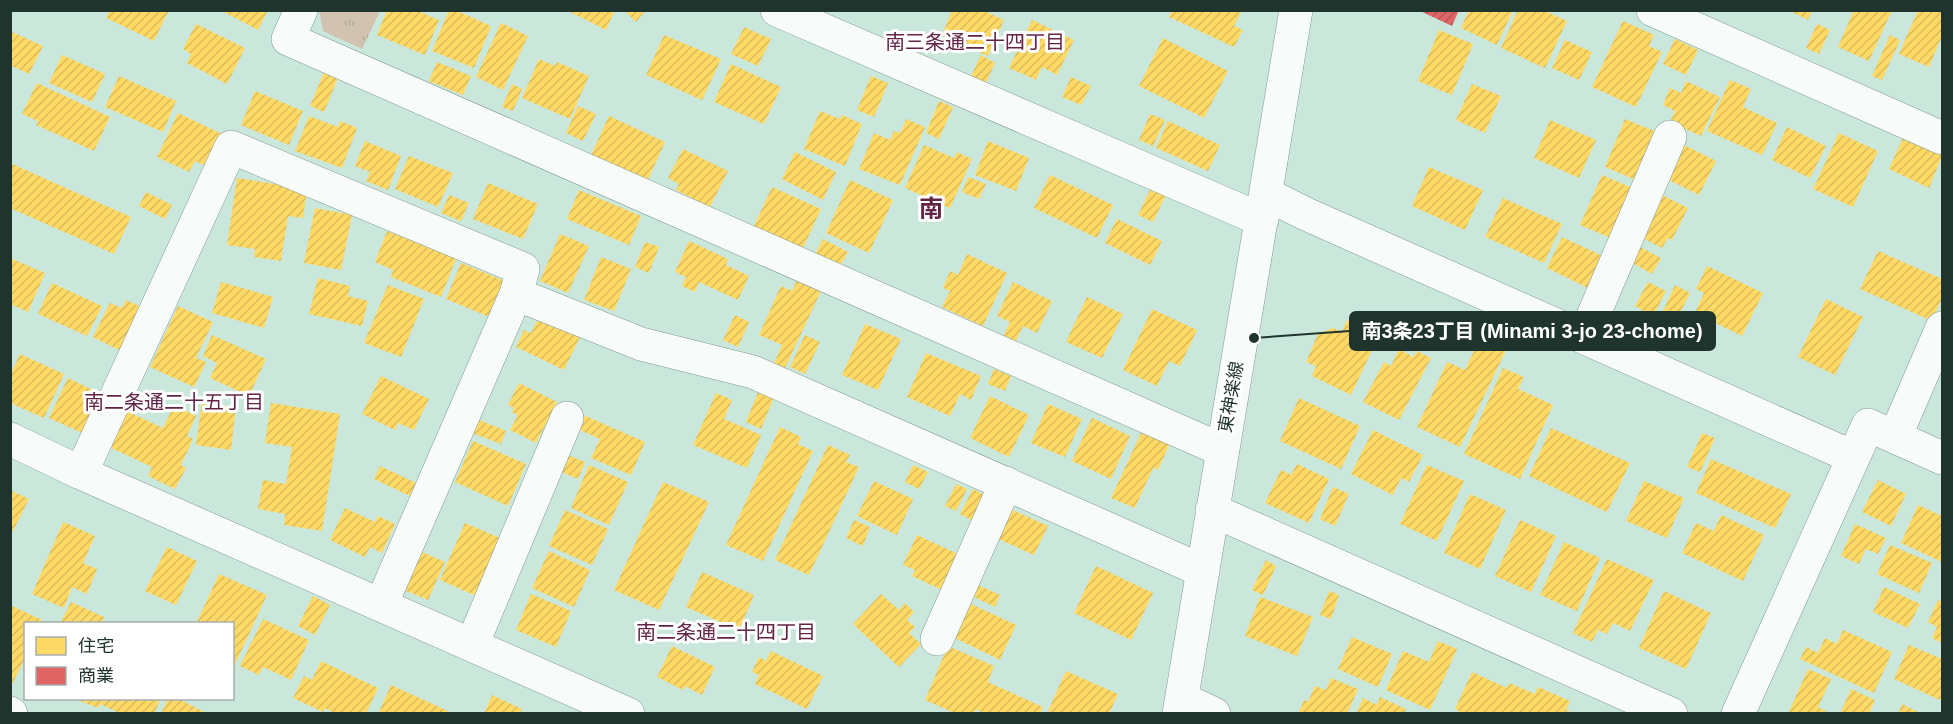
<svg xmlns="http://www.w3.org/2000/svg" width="1953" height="724" font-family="Arial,'Noto Sans JP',sans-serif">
  <defs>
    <pattern id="grass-tufts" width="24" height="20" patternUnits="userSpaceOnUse" patternTransform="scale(1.5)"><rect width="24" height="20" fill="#d1c3b0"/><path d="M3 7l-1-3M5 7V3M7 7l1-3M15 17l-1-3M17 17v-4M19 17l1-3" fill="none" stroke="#b3a898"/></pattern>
    <pattern id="homes-hatch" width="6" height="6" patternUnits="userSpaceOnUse" patternTransform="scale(1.5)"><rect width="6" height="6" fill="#ffd966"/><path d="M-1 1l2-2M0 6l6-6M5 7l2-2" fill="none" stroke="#dabb59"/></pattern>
    <pattern id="shops-hatch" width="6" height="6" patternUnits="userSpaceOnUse" patternTransform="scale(1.5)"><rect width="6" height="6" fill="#e06666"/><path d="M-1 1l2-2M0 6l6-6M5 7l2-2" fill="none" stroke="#b55554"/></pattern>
  </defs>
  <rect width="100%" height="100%" fill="#cae7db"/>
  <!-- grass -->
  <path fill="url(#grass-tufts)" d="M 319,11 L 319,10 L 380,11 L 362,49 L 323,31 Z"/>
  <!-- homes -->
  <path fill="url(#homes-hatch)" d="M 110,10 L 169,10 L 154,41 L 106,18 Z
    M 220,10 L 268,10 L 258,30 Z
    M 387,10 L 415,10 L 439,20 L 425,55 L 377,35 Z
    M 449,10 L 455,10 L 491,26 L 474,68 L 432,51 Z
    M 566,10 L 615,10 L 606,30 Z
    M 624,10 L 646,10 L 636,22 Z
    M 952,10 L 982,10 L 1004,20 L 988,56 L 942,36 Z
    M 1172,10 L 1242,10 L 1234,26 L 1243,30 L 1234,47 L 1169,17 Z
    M 1469,10 L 1513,10 L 1497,45 L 1461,28 Z
    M 1518,10 L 1543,10 L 1567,21 L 1545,68 L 1501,48 Z
    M 1788,10 L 1812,10 L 1808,20 Z
    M 1854,10 L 1892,10 L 1869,61 L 1838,47 Z
    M 1918,10 L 1942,10 L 1942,36 L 1929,67 L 1899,54 Z
    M 1032,20 L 1074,40 L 1057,75 L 1042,67 L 1036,80 L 1009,68 Z
    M 1623,21 L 1654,35 L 1649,46 L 1662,52 L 1636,107 L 1592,87 Z
    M 501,23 L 528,36 L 503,90 L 476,77 Z
    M 196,24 L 245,48 L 227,84 L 187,63 L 191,54 L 183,49 Z
    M 1817,24 L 1830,30 L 1819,54 L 1806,48 Z
    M 744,27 L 771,39 L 758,66 L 731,54 Z
    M 1439,30 L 1473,44 L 1452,95 L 1418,81 Z
    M 10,31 L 43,46 L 29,74 L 10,65 Z
    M 664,35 L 721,59 L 702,100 L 646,75 Z
    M 1890,35 L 1900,40 L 1882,80 L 1872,76 Z
    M 1163,38 L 1228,71 L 1204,118 L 1139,86 Z
    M 1675,39 L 1698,50 L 1686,75 L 1663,64 Z
    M 1565,40 L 1592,52 L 1579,80 L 1552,68 Z
    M 62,55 L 105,74 L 92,102 L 49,83 Z
    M 981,55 L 995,63 L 985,85 L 970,78 Z
    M 539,59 L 555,66 L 557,62 L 589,76 L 570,119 L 522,98 Z
    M 437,62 L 471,76 L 463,95 L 429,81 Z
    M 731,64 L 781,87 L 764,124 L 714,102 Z
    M 324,72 L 338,78 L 324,112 L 310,106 Z
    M 119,76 L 176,101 L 163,132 L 105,107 Z
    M 871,76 L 888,83 L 874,117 L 857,110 Z
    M 1071,77 L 1091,86 L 1081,105 L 1062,97 Z
    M 1730,80 L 1751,89 L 1743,107 L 1777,123 L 1762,155 L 1707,131 Z
    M 1686,81 L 1720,97 L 1701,136 L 1670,122 L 1675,111 L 1663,105 L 1670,88 L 1681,93 Z
    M 37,83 L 110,117 L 94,151 L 36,125 L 38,121 L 22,114 Z
    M 512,84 L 522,89 L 513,111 L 502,107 Z
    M 1472,84 L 1501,96 L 1485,133 L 1456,120 Z
    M 255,91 L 303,111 L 289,145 L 241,125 Z
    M 939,101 L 953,107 L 939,139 L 926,133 Z
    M 578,106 L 596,114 L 583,141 L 566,133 Z
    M 820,111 L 840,119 L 842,115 L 862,124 L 845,166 L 804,149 Z
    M 178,113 L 226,136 L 210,168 L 195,161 L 189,172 L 157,157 Z
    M 1150,114 L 1165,120 L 1153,146 L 1139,140 Z
    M 309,116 L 338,127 L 340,121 L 357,128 L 342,168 L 295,151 Z
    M 609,116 L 665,142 L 648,180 L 591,155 Z
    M 906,119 L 925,127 L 900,185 L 859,169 L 874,133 L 890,140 L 894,131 L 900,133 Z
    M 1625,119 L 1659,133 L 1638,181 L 1605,167 Z
    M 1550,120 L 1596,140 L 1579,178 L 1534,158 Z
    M 1168,121 L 1220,145 L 1208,171 L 1156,148 Z
    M 1787,127 L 1826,146 L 1810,178 L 1772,160 Z
    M 1839,133 L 1878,151 L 1853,207 L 1813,189 Z
    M 1903,138 L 1942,156 L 1929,188 L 1889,169 Z
    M 365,141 L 401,156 L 388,190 L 366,181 L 370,172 L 355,166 Z
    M 988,141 L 1029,158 L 1016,191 L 975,175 Z
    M 1680,143 L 1716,161 L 1699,195 L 1663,177 Z
    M 924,145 L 954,158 L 957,152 L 972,159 L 950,208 L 905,188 Z
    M 683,149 L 728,171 L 710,207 L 676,190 L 679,184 L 668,178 Z
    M 795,152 L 836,172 L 823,200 L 782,179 Z
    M 409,156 L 453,173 L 438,207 L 395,189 Z
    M 10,163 L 131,217 L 114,254 L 10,208 Z
    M 1429,167 L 1483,190 L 1465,230 L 1412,206 Z
    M 1050,175 L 1113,205 L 1097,238 L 1034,208 Z
    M 1602,175 L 1635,189 L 1613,239 L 1580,225 Z
    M 968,177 L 986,184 L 979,199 L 962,192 Z
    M 237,178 L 307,189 L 303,218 L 288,216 L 281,261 L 254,257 L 255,249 L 227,245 Z
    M 850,180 L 893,200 L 869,253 L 826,233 Z
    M 488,183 L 538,204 L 523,239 L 473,219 Z
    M 772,187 L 821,209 L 803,248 L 754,226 Z
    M 1151,188 L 1166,195 L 1153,222 L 1138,215 Z
    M 579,190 L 641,216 L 629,245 L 567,219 Z
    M 146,192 L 172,205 L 165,219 L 139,206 Z
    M 1660,194 L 1688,208 L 1672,240 L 1668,238 L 1662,248 L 1639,236 Z
    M 449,195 L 469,203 L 461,221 L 441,213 Z
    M 1503,198 L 1562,224 L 1544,263 L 1485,237 Z
    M 315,208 L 352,215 L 341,270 L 304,263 Z
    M 1117,219 L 1162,241 L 1150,265 L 1105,243 Z
    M 387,231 L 456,259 L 441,297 L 391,277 L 393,270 L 375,262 Z
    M 560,234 L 589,246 L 568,293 L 540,281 Z
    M 1562,237 L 1607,258 L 1592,290 L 1547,268 Z
    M 823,239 L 848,252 L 838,270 L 813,258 Z
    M 689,241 L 728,259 L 726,265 L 749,276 L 738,300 L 699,282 L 695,292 L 682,286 L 686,277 L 675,272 Z
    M 645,242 L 659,247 L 649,273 L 635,267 Z
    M 1636,245 L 1661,258 L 1652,274 L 1627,260 Z
    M 1878,251 L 1942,279 L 1942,298 L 1932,321 L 1860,289 Z
    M 967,254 L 1007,273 L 983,326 L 942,307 L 950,291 L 943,288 L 950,271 L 958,275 Z
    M 601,257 L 631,269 L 614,311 L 584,300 Z
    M 10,258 L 45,273 L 28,312 L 10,304 Z
    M 461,263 L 507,282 L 492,318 L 446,299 Z
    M 1707,266 L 1763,293 L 1742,336 L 1695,313 L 1704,293 L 1696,289 Z
    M 318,278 L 350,286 L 348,296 L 368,301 L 362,326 L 309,314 Z
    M 798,278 L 822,289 L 785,368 L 774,363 L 782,345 L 759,335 L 781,286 L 792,291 Z
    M 221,282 L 273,297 L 264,328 L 212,313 Z
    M 1013,282 L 1052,301 L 1037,333 L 1023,326 L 1015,343 L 1003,337 L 1010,322 L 997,316 Z
    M 1648,282 L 1666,291 L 1653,316 L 1635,306 Z
    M 52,283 L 102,306 L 87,336 L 38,314 Z
    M 388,285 L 424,299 L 401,357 L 364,343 Z
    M 1675,285 L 1690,293 L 1673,327 L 1659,320 Z
    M 1087,297 L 1123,314 L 1102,358 L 1066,342 Z
    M 1826,299 L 1863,317 L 1835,375 L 1798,357 Z
    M 126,300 L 146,309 L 125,353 L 93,337 L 110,303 L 122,308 Z
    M 178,306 L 213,322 L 196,358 L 206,362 L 194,387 L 150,367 Z
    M 1152,309 L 1197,330 L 1180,366 L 1169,361 L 1157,386 L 1123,370 Z
    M 735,315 L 749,322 L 738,347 L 723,340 Z
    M 539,317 L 580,337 L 564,370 L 516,347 L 524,330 L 531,333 Z
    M 1347,320 L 1379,335 L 1351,395 L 1312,376 L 1316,366 L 1306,362 L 1318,334 L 1333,328 L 1342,332 Z
    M 865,324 L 901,339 L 878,390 L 842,375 Z
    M 1482,334 L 1508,346 L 1460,447 L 1417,427 L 1447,362 L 1465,370 Z
    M 212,335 L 266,359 L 249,396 L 210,378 L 217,363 L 203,356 Z
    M 805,335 L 820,342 L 805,374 L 790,367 Z
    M 1399,349 L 1413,357 L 1417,351 L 1431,358 L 1399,420 L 1363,402 L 1384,362 L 1391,366 Z
    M 926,353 L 981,376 L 971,400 L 960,394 L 950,416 L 907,397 Z
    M 20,354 L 64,374 L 44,418 L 10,403 L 10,376 Z
    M 1503,368 L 1524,377 L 1518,389 L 1553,405 L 1520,479 L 1464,454 Z
    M 994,369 L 1011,376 L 1005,391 L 988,384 Z
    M 381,376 L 429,399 L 414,430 L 398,423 L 395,430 L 362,414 Z
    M 68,378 L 107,397 L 89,436 L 49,418 Z
    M 519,383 L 557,402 L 536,443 L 510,430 L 518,415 L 512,412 L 514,408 L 508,405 Z
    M 759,390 L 774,397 L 761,429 L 746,422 Z
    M 716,393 L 732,400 L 724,419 L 761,435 L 747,468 L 693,445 Z
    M 990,396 L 1029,415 L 1009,457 L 970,438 Z
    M 1299,398 L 1360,426 L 1341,469 L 1280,441 Z
    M 202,402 L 236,407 L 231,450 L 196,445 Z
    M 271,403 L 340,414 L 322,531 L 284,525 L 285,514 L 258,509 L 263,480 L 286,484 L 292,447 L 265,443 Z
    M 1048,404 L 1082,419 L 1065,457 L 1031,443 Z
    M 174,405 L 196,416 L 187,436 L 193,439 L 181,465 L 186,468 L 175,489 L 148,476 L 152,467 L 105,445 L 122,409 L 163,428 Z
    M 581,414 L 645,442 L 631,475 L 591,458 L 600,439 L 575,428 Z
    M 1092,418 L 1130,436 L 1111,479 L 1072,461 Z
    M 477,419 L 506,431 L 501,444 L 472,433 Z
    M 780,427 L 801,437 L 798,444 L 813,451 L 763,561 L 726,545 Z
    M 1551,428 L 1630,463 L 1607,512 L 1529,476 Z
    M 1373,430 L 1423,455 L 1409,482 L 1401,478 L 1393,495 L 1351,474 Z
    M 1142,431 L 1170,443 L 1158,470 L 1153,468 L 1135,508 L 1111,498 Z
    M 1702,433 L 1715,438 L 1700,472 L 1687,467 Z
    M 473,441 L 526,464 L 508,506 L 455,482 Z
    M 828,445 L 850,455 L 846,462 L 859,467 L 809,575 L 775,560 Z
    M 563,453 L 585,462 L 578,479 L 556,470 Z
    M 1711,459 L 1791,494 L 1775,528 L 1696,493 Z
    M 1297,464 L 1329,479 L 1309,523 L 1265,503 L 1281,470 L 1291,475 Z
    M 589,465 L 628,482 L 609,525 L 571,508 Z
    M 913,465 L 928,472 L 919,489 L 905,482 Z
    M 1427,465 L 1464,481 L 1437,541 L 1400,524 Z
    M 380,466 L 416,483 L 410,496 L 374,479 Z
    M 1878,480 L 1906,494 L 1891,526 L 1862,512 Z
    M 874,481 L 913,499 L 897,535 L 857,516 Z
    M 1644,481 L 1684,498 L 1667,538 L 1626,521 Z
    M 663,482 L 709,502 L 659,610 L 614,590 Z
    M 956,484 L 967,489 L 956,511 L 945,506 Z
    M 1333,487 L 1349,494 L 1335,526 L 1320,519 Z
    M 973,489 L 986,496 L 973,521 L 960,514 Z
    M 10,490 L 29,499 L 10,537 Z
    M 1470,494 L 1506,510 L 1480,569 L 1444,553 Z
    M 1918,505 L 1942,516 L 1942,562 L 1901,543 Z
    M 345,508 L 375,522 L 378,516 L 395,524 L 382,553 L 370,547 L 365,557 L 330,540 Z
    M 1008,508 L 1048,526 L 1034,555 L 994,537 Z
    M 565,510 L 608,529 L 592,565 L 549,546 Z
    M 1721,515 L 1764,535 L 1743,581 L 1682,553 L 1696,523 L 1714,531 Z
    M 854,520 L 870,527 L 863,546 L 846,538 Z
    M 1520,520 L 1556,536 L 1531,592 L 1495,576 Z
    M 63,522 L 95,536 L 83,563 L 97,569 L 87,594 L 72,587 L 64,608 L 32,594 Z
    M 465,523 L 500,538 L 476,596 L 440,580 Z
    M 1855,524 L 1886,538 L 1878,554 L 1866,549 L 1859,564 L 1841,556 Z
    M 917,535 L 960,555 L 944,591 L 912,576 L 915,570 L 903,565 Z
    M 1564,542 L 1600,558 L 1577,611 L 1540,595 Z
    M 1890,545 L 1932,563 L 1919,593 L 1877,574 Z
    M 167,547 L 197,561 L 176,605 L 145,591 Z
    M 549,551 L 590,570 L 574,607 L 532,588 Z
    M 422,552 L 445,562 L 428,600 L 404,590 Z
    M 1607,559 L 1654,580 L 1630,631 L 1613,623 L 1607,634 L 1598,630 L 1592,642 L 1573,633 Z
    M 1266,560 L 1276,566 L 1263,595 L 1252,590 Z
    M 1096,566 L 1153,593 L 1131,640 L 1074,613 Z
    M 702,572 L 754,595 L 739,630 L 686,607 Z
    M 219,574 L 267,595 L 232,671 L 232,624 L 196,624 Z
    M 976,584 L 1000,595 L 995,607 L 970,595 Z
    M 1884,587 L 1920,604 L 1908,628 L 1873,612 Z
    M 1329,591 L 1339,595 L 1331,619 L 1320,615 Z
    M 1664,591 L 1711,613 L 1686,669 L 1639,648 Z
    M 531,594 L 571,611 L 556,647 L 516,630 Z
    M 881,594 L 899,610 L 905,603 L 914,612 L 907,620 L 915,627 L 909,633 L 921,644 L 899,667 L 853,624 Z
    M 313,596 L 330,605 L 315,635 L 298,626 Z
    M 1260,597 L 1313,617 L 1297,656 L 1245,636 Z
    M 1938,600 L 1942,602 L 1942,643 L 1932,638 L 1937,627 L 1928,622 Z
    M 71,602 L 104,617 L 101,624 L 60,624 Z
    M 969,603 L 1016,625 L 1000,660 L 953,637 Z
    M 10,605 L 42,620 L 41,624 L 26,624 L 26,656 L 12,685 L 10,684 Z
    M 263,619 L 309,640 L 291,680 L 263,667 L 259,675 L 240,666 Z
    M 1843,630 L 1892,652 L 1874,693 L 1800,659 L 1806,647 L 1818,653 L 1825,638 L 1837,644 Z
    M 1352,637 L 1392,654 L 1378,687 L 1338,669 Z
    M 1438,641 L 1457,649 L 1430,710 L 1386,690 L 1403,651 L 1429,662 Z
    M 1909,645 L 1942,659 L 1942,701 L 1894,679 Z
    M 672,646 L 715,667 L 702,695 L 685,686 L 683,690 L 657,677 Z
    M 948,646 L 994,666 L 988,682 L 1043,707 L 1040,714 L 986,714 L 976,709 L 974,714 L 957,714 L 925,700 Z
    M 771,651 L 823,676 L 807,709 L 755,684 L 759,675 L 752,672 L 759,657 L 766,661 Z
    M 321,661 L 378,688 L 366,714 L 336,714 L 325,708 L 323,712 L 293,698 L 304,676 L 312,680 Z
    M 1808,669 L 1831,679 L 1818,707 L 1831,714 L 1788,714 Z
    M 1066,671 L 1118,694 L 1109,714 L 1054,714 L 1048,711 Z
    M 1472,672 L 1507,688 L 1509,683 L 1535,694 L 1538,687 L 1570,701 L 1566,710 L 1576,714 L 1464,714 L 1455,709 Z
    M 1331,678 L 1358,689 L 1347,714 L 1298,714 L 1304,700 L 1308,702 L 1315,686 L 1326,690 Z
    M 391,685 L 448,711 L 447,714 L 378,714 Z
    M 1851,689 L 1875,700 L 1869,714 L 1840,714 Z
    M 492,695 L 522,709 L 520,714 L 484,714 Z
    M 1380,697 L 1406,709 L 1404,714 L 1356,714 L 1363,698 L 1377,705 Z
    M 81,698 L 161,698 L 154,714 L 122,714 L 100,704 L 98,708 L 80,701 Z
    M 168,698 L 177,698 L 208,714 L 161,714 Z
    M 1902,704 L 1922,714 L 1898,714 Z"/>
  <!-- shops -->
  <path fill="url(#shops-hatch)" d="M 1418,10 L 1459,10 L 1452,26 Z"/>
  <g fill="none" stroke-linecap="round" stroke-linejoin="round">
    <defs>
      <path id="minor" d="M 301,10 L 288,39 L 1222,450
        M 777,10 L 1262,220
        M 1653,10 L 1942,138
        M 1266,194 L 1306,214 L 1853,457
        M 516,294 L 641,344 L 753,372 L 1203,571
        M 1584,337 L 1670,137
        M 1895,437 L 1942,328
        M 10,439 L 81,473 L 628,714
        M 81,473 L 231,147 L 523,269 L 516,294 L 381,605
        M 1212,510 L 1671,714
        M 937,639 L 1006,483
        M 472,645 L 567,418
        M 1182,699 L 1214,714
        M 10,713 L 11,714
        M 1179,714 L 1296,10
        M 1738,714 L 1868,425 L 1942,458"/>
    </defs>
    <!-- minor casing -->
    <use href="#minor" stroke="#829990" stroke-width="34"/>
    <!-- minor -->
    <use href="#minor" stroke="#f7fbfa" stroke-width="33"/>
  </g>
  <g text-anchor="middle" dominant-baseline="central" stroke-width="6" stroke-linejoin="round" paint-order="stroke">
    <!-- street labels -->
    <g font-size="18" fill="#1f342c" stroke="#fff">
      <text transform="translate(1231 397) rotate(-80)">東神楽線</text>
    </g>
    <!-- neighbourhood labels -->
    <g font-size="20" fill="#632547" stroke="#fff">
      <text x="975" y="42">南三条通二十四丁目</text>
      <text x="174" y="402">南二条通二十五丁目</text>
      <text x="726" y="632">南二条通二十四丁目</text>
    </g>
    <!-- district labels -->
    <g font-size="24" font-weight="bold" fill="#632547" stroke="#fff">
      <text x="931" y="208">南</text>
    </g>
  </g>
  <!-- callouts -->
  <path fill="none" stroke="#1f342c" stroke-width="2" d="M1254 338L1350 331"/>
  <circle fill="#1f342c" stroke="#fff" stroke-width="2" cx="1254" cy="338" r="6"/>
  <rect fill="#1f342c" stroke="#1f342c" stroke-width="2" x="1350" y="312" width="365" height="38" rx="6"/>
  <g font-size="20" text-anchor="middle" font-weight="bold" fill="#fff">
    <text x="1532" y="338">南3条23丁目 (Minami 3-jo 23-chome)</text>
  </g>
  <!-- border -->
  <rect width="1953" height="724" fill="none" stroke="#1f342c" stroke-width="24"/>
  <!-- legend -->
  <rect x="24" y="622" width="210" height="78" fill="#ffffff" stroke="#a5aeab" stroke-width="1.5"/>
  <rect x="36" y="637" width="30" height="18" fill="#ffd966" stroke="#a5aeab" stroke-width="1.5"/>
  <text x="78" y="652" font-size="18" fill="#1f342c">住宅</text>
  <rect x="36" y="667" width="30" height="18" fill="#e06666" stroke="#a5aeab" stroke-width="1.5"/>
  <text x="78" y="682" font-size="18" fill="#1f342c">商業</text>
</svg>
